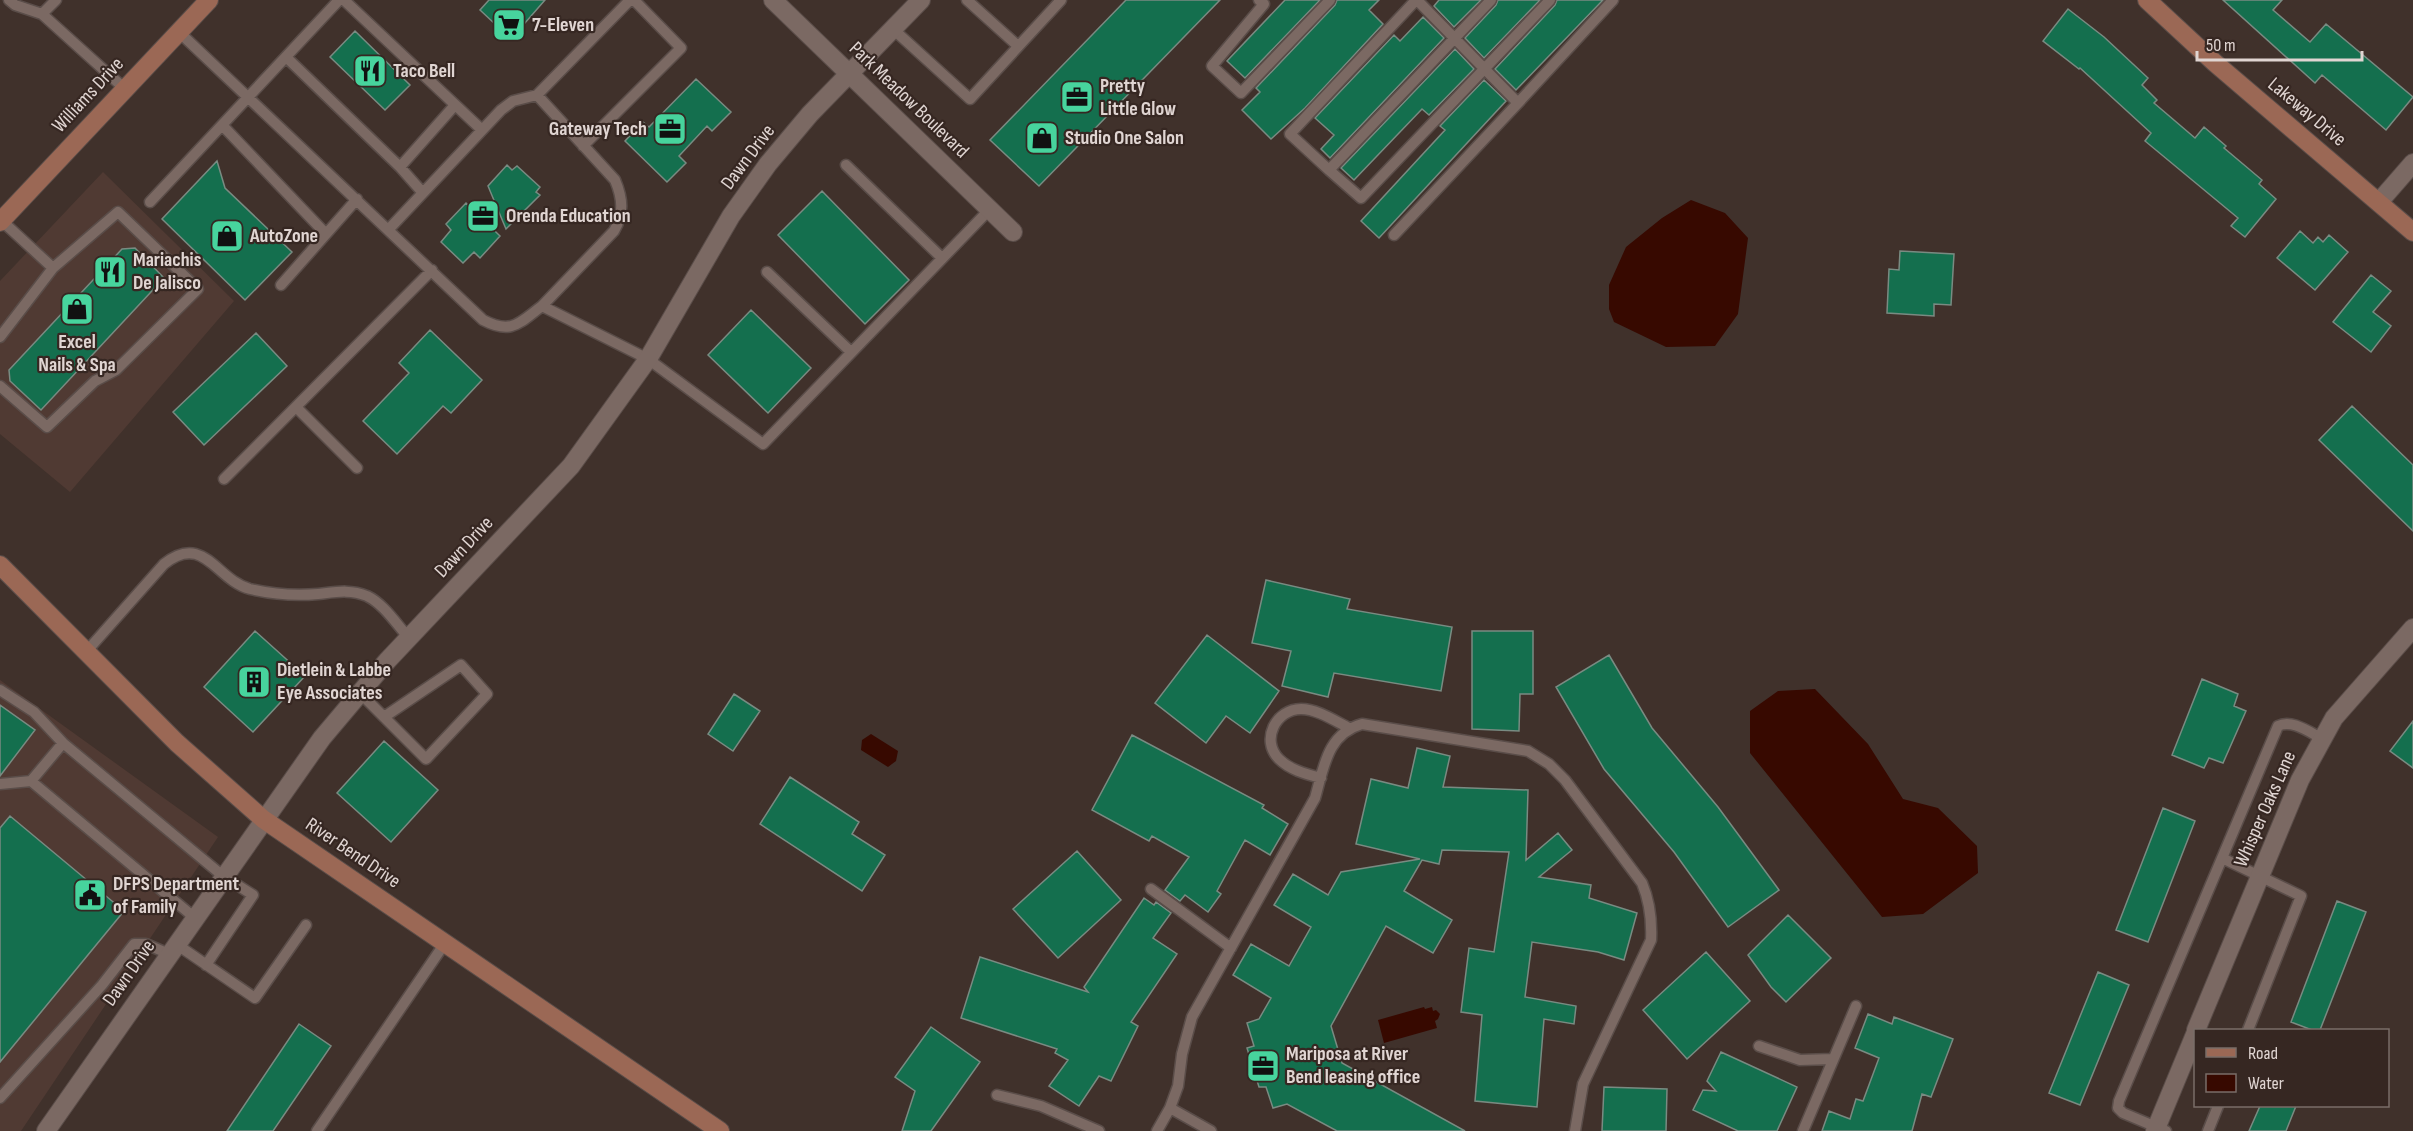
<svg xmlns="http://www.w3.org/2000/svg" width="2413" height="1131" font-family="'Sofia Sans Condensed',sans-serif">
  <rect width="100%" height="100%" fill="#40312b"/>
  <!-- built -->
  <path fill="#503a33" d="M 103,172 L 234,301 L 70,492 L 0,434 L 0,281 Z
    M 0,680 L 218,837 L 21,1131 L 0,1131 Z"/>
  <!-- water -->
  <path fill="#370900" d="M 1691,200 L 1725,213 L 1748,238 L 1738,314 L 1715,346 L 1666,347 L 1614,322 L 1609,309 L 1609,285 L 1626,247 L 1662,218 Z
    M 1815,689 L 1868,744 L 1903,799 L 1938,808 L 1977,846 L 1978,873 L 1923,914 L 1882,917 L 1750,753 L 1750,711 L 1778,691 Z
    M 871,734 L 898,751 L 896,761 L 888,767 L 861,750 L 862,740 Z
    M 1424,1007 L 1425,1009 L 1432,1007 L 1433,1011 L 1436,1010 L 1440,1014 L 1438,1019 L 1435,1021 L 1437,1028 L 1384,1043 L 1378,1020 Z"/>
  <!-- building -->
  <path fill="#146f4e" stroke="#798b82" stroke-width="1.5" d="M 489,0 L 545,0 L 511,39 L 480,10 Z
    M 1126,0 L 1220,0 L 1039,186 L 990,140 Z
    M 1285,0 L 1320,0 L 1245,78 L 1227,61 Z
    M 1337,0 L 1379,0 L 1369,10 L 1383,24 L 1305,108 L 1271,139 L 1242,110 L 1260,92 L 1256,88 L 1335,5 Z
    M 1439,0 L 1481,0 L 1454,27 L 1434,6 Z
    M 1498,0 L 1540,0 L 1484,58 L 1465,38 L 1496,5 Z
    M 1557,0 L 1603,0 L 1516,90 L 1495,69 L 1555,5 Z
    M 2223,0 L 2282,0 L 2273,10 L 2310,42 L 2326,24 L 2413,97 L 2386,130 L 2322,75 L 2315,83 Z
    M 2068,9 L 2104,37 L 2148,78 L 2142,85 L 2157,100 L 2154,103 L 2195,138 L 2204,127 L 2226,146 L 2224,148 L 2262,180 L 2259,184 L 2276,199 L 2245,237 L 2231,226 L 2238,218 L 2145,141 L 2151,133 L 2080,68 L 2079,69 L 2043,41 Z
    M 1423,17 L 1444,38 L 1330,158 L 1321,149 L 1334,135 L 1315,118 L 1394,35 L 1400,41 Z
    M 355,31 L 410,85 L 385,110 L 330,57 Z
    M 1455,49 L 1474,69 L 1429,115 L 1422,109 L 1354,180 L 1341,168 Z
    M 696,79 L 731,112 L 712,131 L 707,126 L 679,156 L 686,163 L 667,182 L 625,141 L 643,122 L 649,127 Z
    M 1484,80 L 1506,101 L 1379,238 L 1361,221 L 1445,130 L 1440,126 Z
    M 217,161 L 225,188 L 292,252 L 245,300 L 162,219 Z
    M 507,165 L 512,170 L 517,166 L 540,187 L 536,192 L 540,195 L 506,229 L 488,186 Z
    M 822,191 L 909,280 L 865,324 L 778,235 Z
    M 466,203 L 500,236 L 480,258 L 474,252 L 463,263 L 441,242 L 451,230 L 446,224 Z
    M 2300,231 L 2313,243 L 2318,237 L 2323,242 L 2329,235 L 2348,252 L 2315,290 L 2277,258 Z
    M 135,248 L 164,278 L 41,410 L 10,381 L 9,370 L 122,249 Z
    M 1900,251 L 1954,254 L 1951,305 L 1934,304 L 1934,316 L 1887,313 L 1889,269 L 1899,270 Z
    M 2371,275 L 2391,291 L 2373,312 L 2391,326 L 2371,352 L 2333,322 Z
    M 751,310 L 811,368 L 768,413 L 708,355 Z
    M 430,330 L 482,380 L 451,413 L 443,406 L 397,454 L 363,421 L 409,373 L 399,363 Z
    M 256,333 L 287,366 L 204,445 L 173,412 Z
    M 2352,406 L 2413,465 L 2413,531 L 2319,440 Z
    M 1266,580 L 1350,599 L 1347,609 L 1452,627 L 1441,691 L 1334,673 L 1328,697 L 1282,686 L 1291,651 L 1252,643 Z
    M 255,631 L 305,676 L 253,732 L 204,687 Z
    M 1472,631 L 1533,631 L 1533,694 L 1520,694 L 1519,731 L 1472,729 Z
    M 1207,635 L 1279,691 L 1250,733 L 1226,716 L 1206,743 L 1155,703 Z
    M 1609,655 L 1652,728 L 1718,807 L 1779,890 L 1728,927 L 1674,852 L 1604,769 L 1556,687 Z
    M 2202,679 L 2238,694 L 2234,706 L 2246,711 L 2223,763 L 2209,758 L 2204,768 L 2172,755 Z
    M 734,694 L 760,711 L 733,751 L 708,734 Z
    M 0,705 L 35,730 L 0,776 Z
    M 2413,721 L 2413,768 L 2390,751 Z
    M 1132,735 L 1264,805 L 1262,808 L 1288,824 L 1270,855 L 1245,840 L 1217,891 L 1221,894 L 1208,912 L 1185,895 L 1180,901 L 1165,890 L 1189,857 L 1152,836 L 1149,841 L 1092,810 Z
    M 384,741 L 438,790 L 391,842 L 337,793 Z
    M 1417,748 L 1450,756 L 1443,787 L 1528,790 L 1526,860 L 1558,833 L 1572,850 L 1539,877 L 1591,885 L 1589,898 L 1637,913 L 1624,960 L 1598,952 L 1532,942 L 1525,997 L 1576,1006 L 1574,1024 L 1544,1019 L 1537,1107 L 1475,1101 L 1482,1015 L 1461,1012 L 1469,948 L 1494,952 L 1509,852 L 1442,850 L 1439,864 L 1422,860 L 1404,891 L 1452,920 L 1433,953 L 1386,926 L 1331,1026 L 1342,1063 L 1465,1131 L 1337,1131 L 1287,1104 L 1273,1108 L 1266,1087 L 1259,1087 L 1247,1048 L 1254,1046 L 1247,1023 L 1259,1019 L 1271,998 L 1233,975 L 1251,944 L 1289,966 L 1311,927 L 1274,905 L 1293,874 L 1328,895 L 1341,872 L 1420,859 L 1356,844 L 1371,779 L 1408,788 Z
    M 790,777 L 859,822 L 852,834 L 885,855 L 862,891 L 760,824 Z
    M 2163,808 L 2195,821 L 2148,942 L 2116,930 Z
    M 10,816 L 124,911 L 0,1062 L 0,828 Z
    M 1077,851 L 1121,900 L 1058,958 L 1013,909 Z
    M 1144,898 L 1154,905 L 1156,902 L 1171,913 L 1153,938 L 1177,954 L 1131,1022 L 1138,1026 L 1111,1081 L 1099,1076 L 1079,1106 L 1049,1086 L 1068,1060 L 1055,1053 L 1057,1049 L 961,1018 L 980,957 L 1088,992 L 1084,987 Z
    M 2337,901 L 2366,912 L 2320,1030 L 2312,1030 L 2291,1022 Z
    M 1788,915 L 1831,958 L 1786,1002 L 1771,987 L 1748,955 Z
    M 1706,952 L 1750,1001 L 1687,1059 L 1643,1010 Z
    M 2098,972 L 2129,985 L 2080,1105 L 2049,1093 Z
    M 1868,1014 L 1892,1024 L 1894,1017 L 1953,1039 L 1931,1097 L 1922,1094 L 1912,1131 L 1822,1131 L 1829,1111 L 1850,1119 L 1856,1099 L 1863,1101 L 1879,1058 L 1855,1048 Z
    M 299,1024 L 331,1046 L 273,1131 L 227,1131 Z
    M 931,1027 L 980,1062 L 931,1131 L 902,1131 L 915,1091 L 895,1077 Z
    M 1721,1052 L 1797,1087 L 1777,1131 L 1738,1131 L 1693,1110 L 1703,1090 L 1716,1091 L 1707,1081 Z
    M 1604,1087 L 1667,1089 L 1666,1131 L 1602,1131 Z
    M 2260,1106 L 2296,1106 L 2286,1131 L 2249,1131 Z"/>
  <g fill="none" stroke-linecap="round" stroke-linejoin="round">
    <defs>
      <path id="lane" d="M 9,0 L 15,5 L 42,14
        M 56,0 L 42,14 L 125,89
        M 344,0 L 482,130
        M 967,0 L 1018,46
        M 1259,0 L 1264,4 L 1212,66 L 1241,93 L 1330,0
        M 1491,0 L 1329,170 L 1361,198 L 1550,0
        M 893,29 L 970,99 L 1061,0
        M 179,32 L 483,320 C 512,335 519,323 542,306 L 648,359 L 763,444 L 990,209
        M 286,57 L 400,167 L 455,105
        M 537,95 L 615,180 C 623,199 624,214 614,231 L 542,306
        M 1518,103 L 1613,0
        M 223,126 L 326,234
        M 583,146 L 681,48 L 634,0
        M 846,165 L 942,258
        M 400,167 L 423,193
        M 1329,170 L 1290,134 L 1416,0
        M 150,202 L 339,0
        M 1,220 L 53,268
        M 389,229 L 501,110 L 513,101 L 537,95 L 630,0
        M 1394,235 L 1518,103 L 1417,0
        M 767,272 L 851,352
        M 281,285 L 357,199
        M 0,337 L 53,268 L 118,212 L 198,289 L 116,370 L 95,381 L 47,427 L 0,386
        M 296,407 L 357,468
        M 224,479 L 432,270
        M 86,652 L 164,564 C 204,532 216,580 250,589 C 271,594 296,596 318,594 C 336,592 350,589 367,596 C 384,604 397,625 409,638
        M 0,690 L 34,712 L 63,743 L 223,876 L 253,895 L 206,965
        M 360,693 L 426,759 L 487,694 L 461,665 L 384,717
        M 1321,778 C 1306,774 1290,770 1279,759 C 1260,740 1276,709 1301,709 C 1317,709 1335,721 1349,728
        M 31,781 L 63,743
        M 0,784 L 31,781 L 195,918
        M 2222,858 L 2301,896 L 2248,1030
        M 1151,889 L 1231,948
        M 176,944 L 255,998 L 306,925
        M 1759,1046 L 1800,1060 L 1833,1059
        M 997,1095 L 1041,1106 L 1099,1131
        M 0,1098 L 102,985 L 134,944 L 146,944 L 169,954
        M 1170,1108 L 1211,1131
        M 317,1131 L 445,943
        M 1157,1131 L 1170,1108 L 1178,1086 L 1182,1054 L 1192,1017 L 1315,798 C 1324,767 1327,734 1362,724 L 1528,751 L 1549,764 L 1565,780 L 1642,883 C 1650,902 1652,919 1651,940 L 1583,1084 L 1575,1131
        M 1803,1131 L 1856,1006
        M 2166,1131 L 2123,1113 L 2118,1108 L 2119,1101 L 2278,726 C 2292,719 2309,732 2323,739
        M 2208,1131 L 2218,1106"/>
      <path id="street" d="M 773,0 L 1013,232
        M 2379,202 L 2413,163
        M 2196,1030 L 2300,780 L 2334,718 L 2413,628
        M 46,1131 L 322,738 L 387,661 L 571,466 L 648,359 L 731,216 L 768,164 L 810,114 L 921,0
        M 2155,1131 L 2196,1032"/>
      <path id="secondary" d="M 2147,0 L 2215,63 L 2413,232
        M 0,222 L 209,0
        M 0,565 L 177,743 L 263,819 L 720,1131"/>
    </defs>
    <!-- lane casing -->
    <use href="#lane" stroke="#5a4d49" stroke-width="13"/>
    <!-- street casing -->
    <use href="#street" stroke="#5a4d49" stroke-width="20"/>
    <!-- secondary casing -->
    <use href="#secondary" stroke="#5a4d49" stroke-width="20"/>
    <!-- lane -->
    <use href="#lane" stroke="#7b6963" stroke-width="10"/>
    <!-- street -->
    <use href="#street" stroke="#7b6963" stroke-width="18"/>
    <!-- secondary -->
    <use href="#secondary" stroke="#9b6855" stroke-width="18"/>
  </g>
  <!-- icons -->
  <defs>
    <symbol id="supermarket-square" viewBox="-11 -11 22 22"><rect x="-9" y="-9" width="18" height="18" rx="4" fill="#47d49d" stroke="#362722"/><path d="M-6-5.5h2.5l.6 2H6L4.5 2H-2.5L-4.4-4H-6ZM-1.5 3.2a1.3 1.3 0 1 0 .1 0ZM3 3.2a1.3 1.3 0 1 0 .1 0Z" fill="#111"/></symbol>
    <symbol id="restaurant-square" viewBox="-11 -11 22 22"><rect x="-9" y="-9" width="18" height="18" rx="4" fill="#47d49d" stroke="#362722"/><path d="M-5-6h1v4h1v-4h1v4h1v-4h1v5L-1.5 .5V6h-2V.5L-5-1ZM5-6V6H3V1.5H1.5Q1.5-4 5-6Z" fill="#111"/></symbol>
    <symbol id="office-square" viewBox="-11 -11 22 22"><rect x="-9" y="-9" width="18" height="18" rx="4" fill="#47d49d" stroke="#362722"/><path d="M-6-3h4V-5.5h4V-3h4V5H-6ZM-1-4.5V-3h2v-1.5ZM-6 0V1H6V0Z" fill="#111"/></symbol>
    <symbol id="shop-square" viewBox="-11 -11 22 22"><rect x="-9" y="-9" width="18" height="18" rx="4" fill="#47d49d" stroke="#362722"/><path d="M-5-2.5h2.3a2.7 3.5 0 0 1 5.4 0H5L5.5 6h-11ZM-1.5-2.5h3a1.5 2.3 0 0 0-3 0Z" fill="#111"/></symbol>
    <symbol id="building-square" viewBox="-11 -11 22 22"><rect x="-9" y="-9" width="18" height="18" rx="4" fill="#47d49d" stroke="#362722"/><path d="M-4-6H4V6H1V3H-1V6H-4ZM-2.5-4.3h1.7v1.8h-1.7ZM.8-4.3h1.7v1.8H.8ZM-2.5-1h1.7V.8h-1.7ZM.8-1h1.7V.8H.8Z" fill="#111"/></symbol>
    <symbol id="civic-square" viewBox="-11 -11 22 22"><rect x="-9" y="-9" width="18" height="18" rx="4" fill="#47d49d" stroke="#362722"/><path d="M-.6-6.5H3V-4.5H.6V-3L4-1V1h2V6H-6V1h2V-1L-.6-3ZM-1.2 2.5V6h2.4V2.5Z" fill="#111"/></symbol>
  </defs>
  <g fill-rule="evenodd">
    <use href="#supermarket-square" x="490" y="6" width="38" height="38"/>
    <use href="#restaurant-square" x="351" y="52" width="38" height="38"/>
    <use href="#office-square" x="1058" y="78" width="38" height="38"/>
    <use href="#office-square" x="651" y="110" width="38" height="38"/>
    <use href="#shop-square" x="1023" y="119" width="38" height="38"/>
    <use href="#office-square" x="464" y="197" width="38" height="38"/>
    <use href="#shop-square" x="208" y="217" width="38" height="38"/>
    <use href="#restaurant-square" x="91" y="253" width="38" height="38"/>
    <use href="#shop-square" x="58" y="290" width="38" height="38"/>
    <use href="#building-square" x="235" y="663" width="38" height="38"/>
    <use href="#civic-square" x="71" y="876" width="38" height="38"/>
    <use href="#office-square" x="1244" y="1047" width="38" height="38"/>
  </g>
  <g text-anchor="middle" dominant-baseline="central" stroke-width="4.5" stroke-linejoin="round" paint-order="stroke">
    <!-- poi labels -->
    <g font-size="20" font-weight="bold" fill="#e0d5d2" stroke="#362722" text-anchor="start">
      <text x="532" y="25">7-Eleven</text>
      <text x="393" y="71">Taco Bell</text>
      <text x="1100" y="86">Pretty<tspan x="1100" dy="23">Little Glow</tspan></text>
      <text x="647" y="129" text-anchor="end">Gateway Tech</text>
      <text x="1065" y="138">Studio One Salon</text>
      <text x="506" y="216">Orenda Education</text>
      <text x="250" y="236">AutoZone</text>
      <text x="133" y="260">Mariachis<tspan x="133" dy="23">De Jalisco</tspan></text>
      <text x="77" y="342" text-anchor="middle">Excel<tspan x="77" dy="23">Nails &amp; Spa</tspan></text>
      <text x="277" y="670">Dietlein &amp; Labbe<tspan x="277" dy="23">Eye Associates</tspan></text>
      <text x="113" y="884">DFPS Department<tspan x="113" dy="23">of Family</tspan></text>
      <text x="1286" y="1054">Mariposa at River<tspan x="1286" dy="23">Bend leasing office</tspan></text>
    </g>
    <!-- street labels -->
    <g font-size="20" fill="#e0d5d2" stroke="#362722">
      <text transform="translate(88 95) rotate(-47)">Williams Drive</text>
      <text transform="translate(909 100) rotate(44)">Park Meadow Boulevard</text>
      <text transform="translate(2307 112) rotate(40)">Lakeway Drive</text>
      <text transform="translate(748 157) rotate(-53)">Dawn Drive</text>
      <text transform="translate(464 547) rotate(-47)">Dawn Drive</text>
      <text transform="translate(2265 809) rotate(-66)">Whisper Oaks Lane</text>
      <text transform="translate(353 853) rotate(34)">River Bend Drive</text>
      <text transform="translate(129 973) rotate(-55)">Dawn Drive</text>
    </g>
  </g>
  <!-- legend -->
  <rect x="2194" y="1029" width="195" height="78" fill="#362722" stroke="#7a6d68" stroke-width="1.5"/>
  <rect x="2206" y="1048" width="30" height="9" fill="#9b6855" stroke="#7a6d68" stroke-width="1.5"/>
  <text x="2248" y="1059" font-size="18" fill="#e0d5d2">Road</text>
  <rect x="2206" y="1074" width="30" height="18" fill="#370900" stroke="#7a6d68" stroke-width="1.5"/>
  <text x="2248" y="1089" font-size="18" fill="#e0d5d2">Water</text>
  <!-- scale -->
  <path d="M2197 51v9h165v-9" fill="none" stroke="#e0d5d2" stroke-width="3"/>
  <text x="2206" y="51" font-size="18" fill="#e0d5d2" stroke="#362722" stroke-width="4.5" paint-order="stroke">50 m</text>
</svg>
